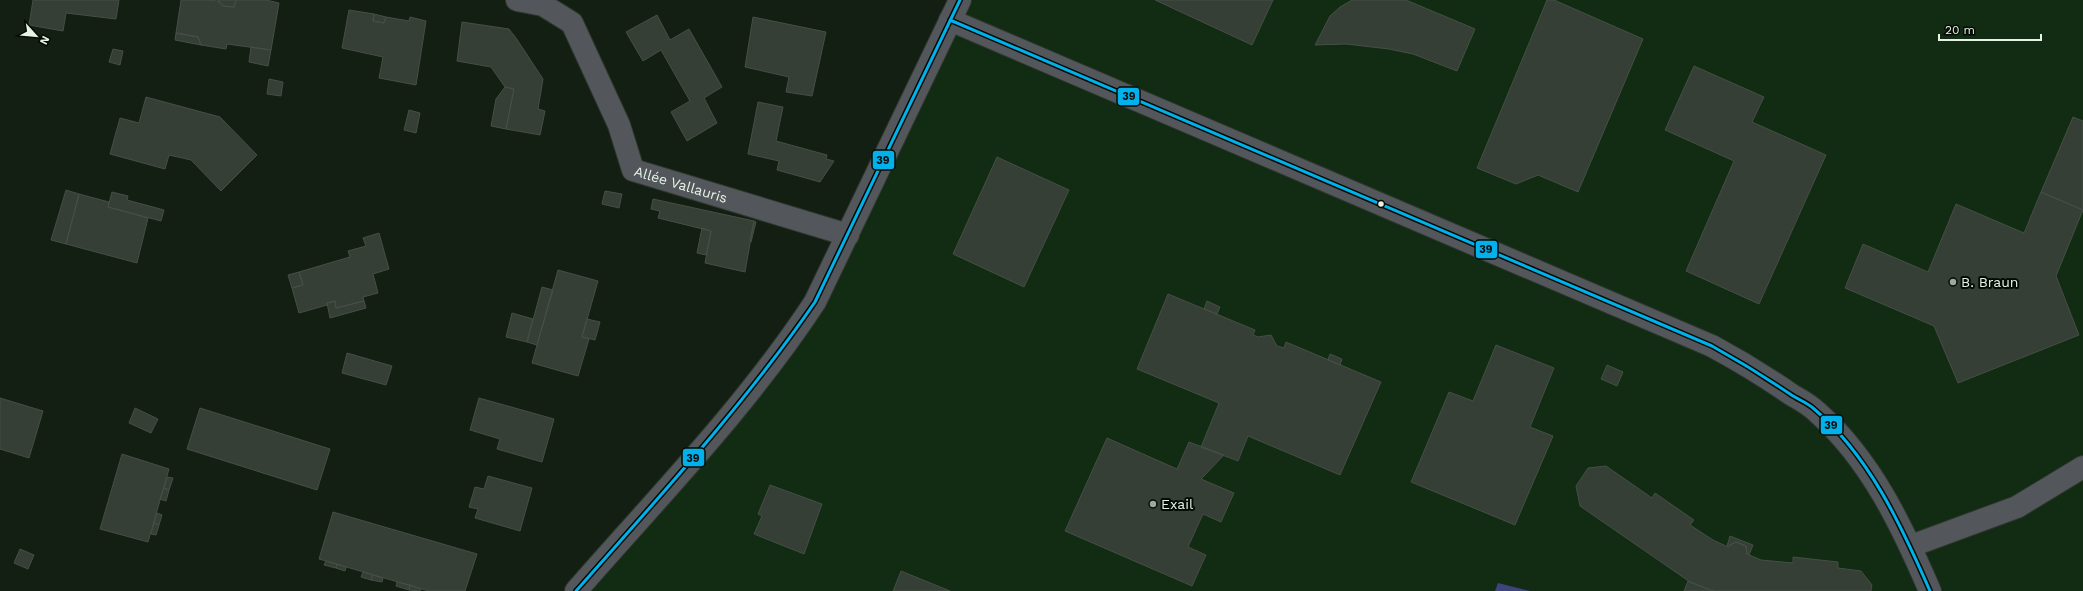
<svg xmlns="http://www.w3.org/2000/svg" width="2083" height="591" font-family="'Work Sans',sans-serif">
  <rect width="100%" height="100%" fill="#141f14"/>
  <!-- built -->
  <path fill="#122b13" d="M 960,0 L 2083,0 L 2083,591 L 576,591 L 786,346 Z"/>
  <!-- water -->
  <path fill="#3e447c" d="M 1498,583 L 1530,591 L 1495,591 Z"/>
  <!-- building -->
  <path fill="#363f36" stroke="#454f45" d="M 33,0 L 119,0 L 116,19 L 66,13 L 63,31 L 29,25 Z
    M 181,0 L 208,0 L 218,1 L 223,6 L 234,7 L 236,0 L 266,0 L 279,3 L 271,50 L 227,44 L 226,49 L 201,45 L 198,37 L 176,33 Z
    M 218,0 L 236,0 L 234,7 L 223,6 Z
    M 1155,0 L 1273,0 L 1252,45 Z
    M 1352,0 L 1406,0 L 1475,29 L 1457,71 L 1413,54 L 1389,49 L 1346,44 L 1315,45 L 1330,16 L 1340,7 Z
    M 1547,0 L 1554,0 L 1643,39 L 1578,192 L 1538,175 L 1516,184 L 1477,168 Z
    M 349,10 L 374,14 L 373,21 L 384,23 L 386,17 L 409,21 L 410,17 L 426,21 L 416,85 L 379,78 L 383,57 L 342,48 Z
    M 374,14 L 386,17 L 384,23 L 373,21 Z
    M 657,15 L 670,40 L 689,29 L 722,87 L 704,98 L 717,123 L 687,141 L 671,112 L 690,101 L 661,50 L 643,61 L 626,32 Z
    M 753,17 L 826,32 L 812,96 L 786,92 L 789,77 L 745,67 Z
    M 462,22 L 509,29 L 516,38 L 543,79 L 538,109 L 545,111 L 540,135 L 506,129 L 514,89 L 505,87 L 491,67 L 457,61 Z
    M 176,33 L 198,37 L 201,45 L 175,40 Z
    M 251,47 L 271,50 L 268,66 L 249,62 Z
    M 113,49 L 123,51 L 120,65 L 109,62 Z
    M 1694,66 L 1764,97 L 1752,122 L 1826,155 L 1759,304 L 1686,271 L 1734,161 L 1665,130 Z
    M 269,79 L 283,82 L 281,96 L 267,94 Z
    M 505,87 L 514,89 L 506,129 L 491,126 L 496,99 Z
    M 146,97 L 220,117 L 257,155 L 221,191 L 191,160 L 169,155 L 165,169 L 110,154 L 120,118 L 139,123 Z
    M 758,102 L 783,107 L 776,141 L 827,155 L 826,159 L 834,161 L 820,182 L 777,170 L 779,161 L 748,154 Z
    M 409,110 L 420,113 L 416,133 L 404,130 Z
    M 2073,117 L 2083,121 L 2083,210 L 2041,192 Z
    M 997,157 L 1069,190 L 1024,287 L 953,254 Z
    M 66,190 L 79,194 L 66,244 L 51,240 Z
    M 605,191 L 622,194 L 619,208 L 602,204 Z
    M 112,192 L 128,196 L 127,200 L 164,210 L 161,221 L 108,207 Z
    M 2041,192 L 2083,210 L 2056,276 L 2079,335 L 1958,383 L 1934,326 L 1845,288 L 1863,244 L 1928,272 L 1956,204 L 2024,233 Z
    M 79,194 L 109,202 L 108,207 L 148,218 L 137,263 L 66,244 Z
    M 653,199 L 754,221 L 745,272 L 705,263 L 711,231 L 658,218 L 660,211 L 651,209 Z
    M 754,221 L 756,222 L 751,242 L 750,241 Z
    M 702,228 L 711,231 L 706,255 L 697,253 Z
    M 379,233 L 389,269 L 373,274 L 378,293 L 363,297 L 364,301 L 336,308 L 335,301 L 327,303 L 327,305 L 299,313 L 292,288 L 303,285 L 299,272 L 350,257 L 348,251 L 366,246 L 363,238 Z
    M 558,270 L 598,281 L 582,337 L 589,339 L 578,376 L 532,363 Z
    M 299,272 L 303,285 L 292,288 L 288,275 Z
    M 542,287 L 553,290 L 537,345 L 527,342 Z
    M 1168,294 L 1255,330 L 1253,335 L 1258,337 L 1271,335 L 1277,346 L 1284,348 L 1286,342 L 1381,382 L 1340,475 L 1248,436 L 1238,461 L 1201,447 L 1219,403 L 1137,369 Z
    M 335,301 L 336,308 L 364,301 L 366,308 L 330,318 L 327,303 Z
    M 1207,301 L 1220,307 L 1217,314 L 1204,309 Z
    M 512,313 L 533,319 L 527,342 L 506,337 Z
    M 587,319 L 600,322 L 595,340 L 582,337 Z
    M 1496,345 L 1554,368 L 1530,427 L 1553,436 L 1515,525 L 1411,482 L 1449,392 L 1473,401 Z
    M 347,353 L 392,366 L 386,385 L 342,373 Z
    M 1330,354 L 1342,359 L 1340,365 L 1328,360 Z
    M 1607,365 L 1623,372 L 1617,386 L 1601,379 Z
    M 0,398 L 43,411 L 29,458 L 0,449 Z
    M 479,398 L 554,419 L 542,462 L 497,449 L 500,439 L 470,430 Z
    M 135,408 L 158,419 L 151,433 L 129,423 Z
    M 200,408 L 330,449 L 317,490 L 187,449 Z
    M 1107,438 L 1177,469 L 1189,442 L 1224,455 L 1201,479 L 1234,493 L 1221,522 L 1203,514 L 1188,547 L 1206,555 L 1192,586 L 1065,531 Z
    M 122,454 L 169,469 L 148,542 L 100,529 Z
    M 1606,466 L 1652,498 L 1655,493 L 1694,520 L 1690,525 L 1713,540 L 1728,547 L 1736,542 L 1746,546 L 1747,554 L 1761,560 L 1793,563 L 1793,557 L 1838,562 L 1838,568 L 1861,571 L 1872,585 L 1871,591 L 1713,591 L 1690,582 L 1580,506 L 1576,486 L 1588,468 Z
    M 488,476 L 532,488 L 520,531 L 475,518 L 478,509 L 469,507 L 475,487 L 484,489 Z
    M 167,477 L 173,478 L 169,490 L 164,488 Z
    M 770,485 L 822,504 L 804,554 L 754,534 L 762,516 L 758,514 Z
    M 164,488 L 169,490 L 166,501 L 160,499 Z
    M 333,512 L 477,554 L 465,591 L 429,591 L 319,559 Z
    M 157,513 L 162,515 L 159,525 L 154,523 Z
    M 154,523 L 159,525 L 156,535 L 151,534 Z
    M 1730,536 L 1753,545 L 1749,555 L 1747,554 L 1746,546 L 1736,542 L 1727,546 Z
    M 20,549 L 34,555 L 28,569 L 14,563 Z
    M 326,561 L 337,564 L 336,568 L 324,565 Z
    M 337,564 L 346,567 L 345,571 L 336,568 Z
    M 901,571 L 950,591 L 893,591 Z
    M 363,572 L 373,575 L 371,580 L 361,577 Z
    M 373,575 L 383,578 L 382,582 L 371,580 Z
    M 1688,581 L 1690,582 L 1713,591 L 1684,591 Z
    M 397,582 L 410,585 L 409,590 L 396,586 Z
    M 410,585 L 421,589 L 420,591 L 409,590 Z"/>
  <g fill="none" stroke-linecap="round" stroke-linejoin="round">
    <defs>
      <g id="minor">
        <path id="s1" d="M 517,0 L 543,5 L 572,23 L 619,125 L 633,170 L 848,235"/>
        <path d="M 950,20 L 1712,346 C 1740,361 1766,377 1792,395 C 1801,400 1810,405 1817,412 C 1871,460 1902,526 1930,591"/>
        <path d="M 1911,546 L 2017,507 L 2083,467"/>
        <path d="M 576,591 C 658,497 746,407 815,302 L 960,0"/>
      </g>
    </defs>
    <!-- minor casing -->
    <use href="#minor" stroke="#2e382e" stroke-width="24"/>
    <!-- minor -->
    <use href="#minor" stroke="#53575b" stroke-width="22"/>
    <defs>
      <path id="bus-1" d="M 950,20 L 1712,346 C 1739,361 1765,377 1790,394 C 1797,399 1806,402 1813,408 C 1869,455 1901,525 1930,591
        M 576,591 C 659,497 744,405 815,302 L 960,0"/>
    </defs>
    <!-- bus-1 casing -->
    <use href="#bus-1" stroke="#040b04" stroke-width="6"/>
    <!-- bus-1 -->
    <use href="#bus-1" stroke="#00b1eb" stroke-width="3"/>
  </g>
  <!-- markers -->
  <circle fill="#e5f3e5" stroke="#040b04" stroke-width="1.5" cx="1381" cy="204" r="3.5"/>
  <g fill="#9ca99c" stroke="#040b04" stroke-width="1.5">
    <circle cx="1953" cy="282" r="4"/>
    <circle cx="1153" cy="504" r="4"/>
  </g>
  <g text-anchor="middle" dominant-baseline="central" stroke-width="4" stroke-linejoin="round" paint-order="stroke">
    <!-- street labels -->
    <g font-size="14" fill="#e5f3e5" stroke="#040b04">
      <text stroke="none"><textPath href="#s1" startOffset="270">Allée Vallauris</textPath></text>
    </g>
    <!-- poi labels -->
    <g font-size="14" fill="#e5f3e5" stroke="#040b04" text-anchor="start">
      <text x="1961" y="282">B. Braun</text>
      <text x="1161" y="504">Exail</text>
    </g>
  </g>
  <g stroke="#040b04" stroke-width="1.5">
    <rect x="1117" y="87" width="23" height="19" rx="4" fill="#00b1eb"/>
    <rect x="872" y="150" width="23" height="20" rx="4" fill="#00b1eb"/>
    <rect x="1475" y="240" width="23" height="19" rx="4" fill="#00b1eb"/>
    <rect x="1820" y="415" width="23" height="20" rx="4" fill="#00b1eb"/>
    <rect x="682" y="448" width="23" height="19" rx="4" fill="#00b1eb"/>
  </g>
  <g font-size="11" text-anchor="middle" font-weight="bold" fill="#111">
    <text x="1129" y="100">39</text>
    <text x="883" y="164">39</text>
    <text x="1486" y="253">39</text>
    <text x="1831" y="429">39</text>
    <text x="693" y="462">39</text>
  </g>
  <!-- north arrow -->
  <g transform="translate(36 36) rotate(117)" stroke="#040b04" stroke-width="3" paint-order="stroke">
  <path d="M0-3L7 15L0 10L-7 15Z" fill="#e5f3e5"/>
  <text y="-6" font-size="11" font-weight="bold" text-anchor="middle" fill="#e5f3e5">N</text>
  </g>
  <!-- scale -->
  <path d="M1939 34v6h102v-6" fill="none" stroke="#e5f3e5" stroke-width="2"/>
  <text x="1945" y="34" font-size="12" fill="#e5f3e5" stroke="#040b04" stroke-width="3" paint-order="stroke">20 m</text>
</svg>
